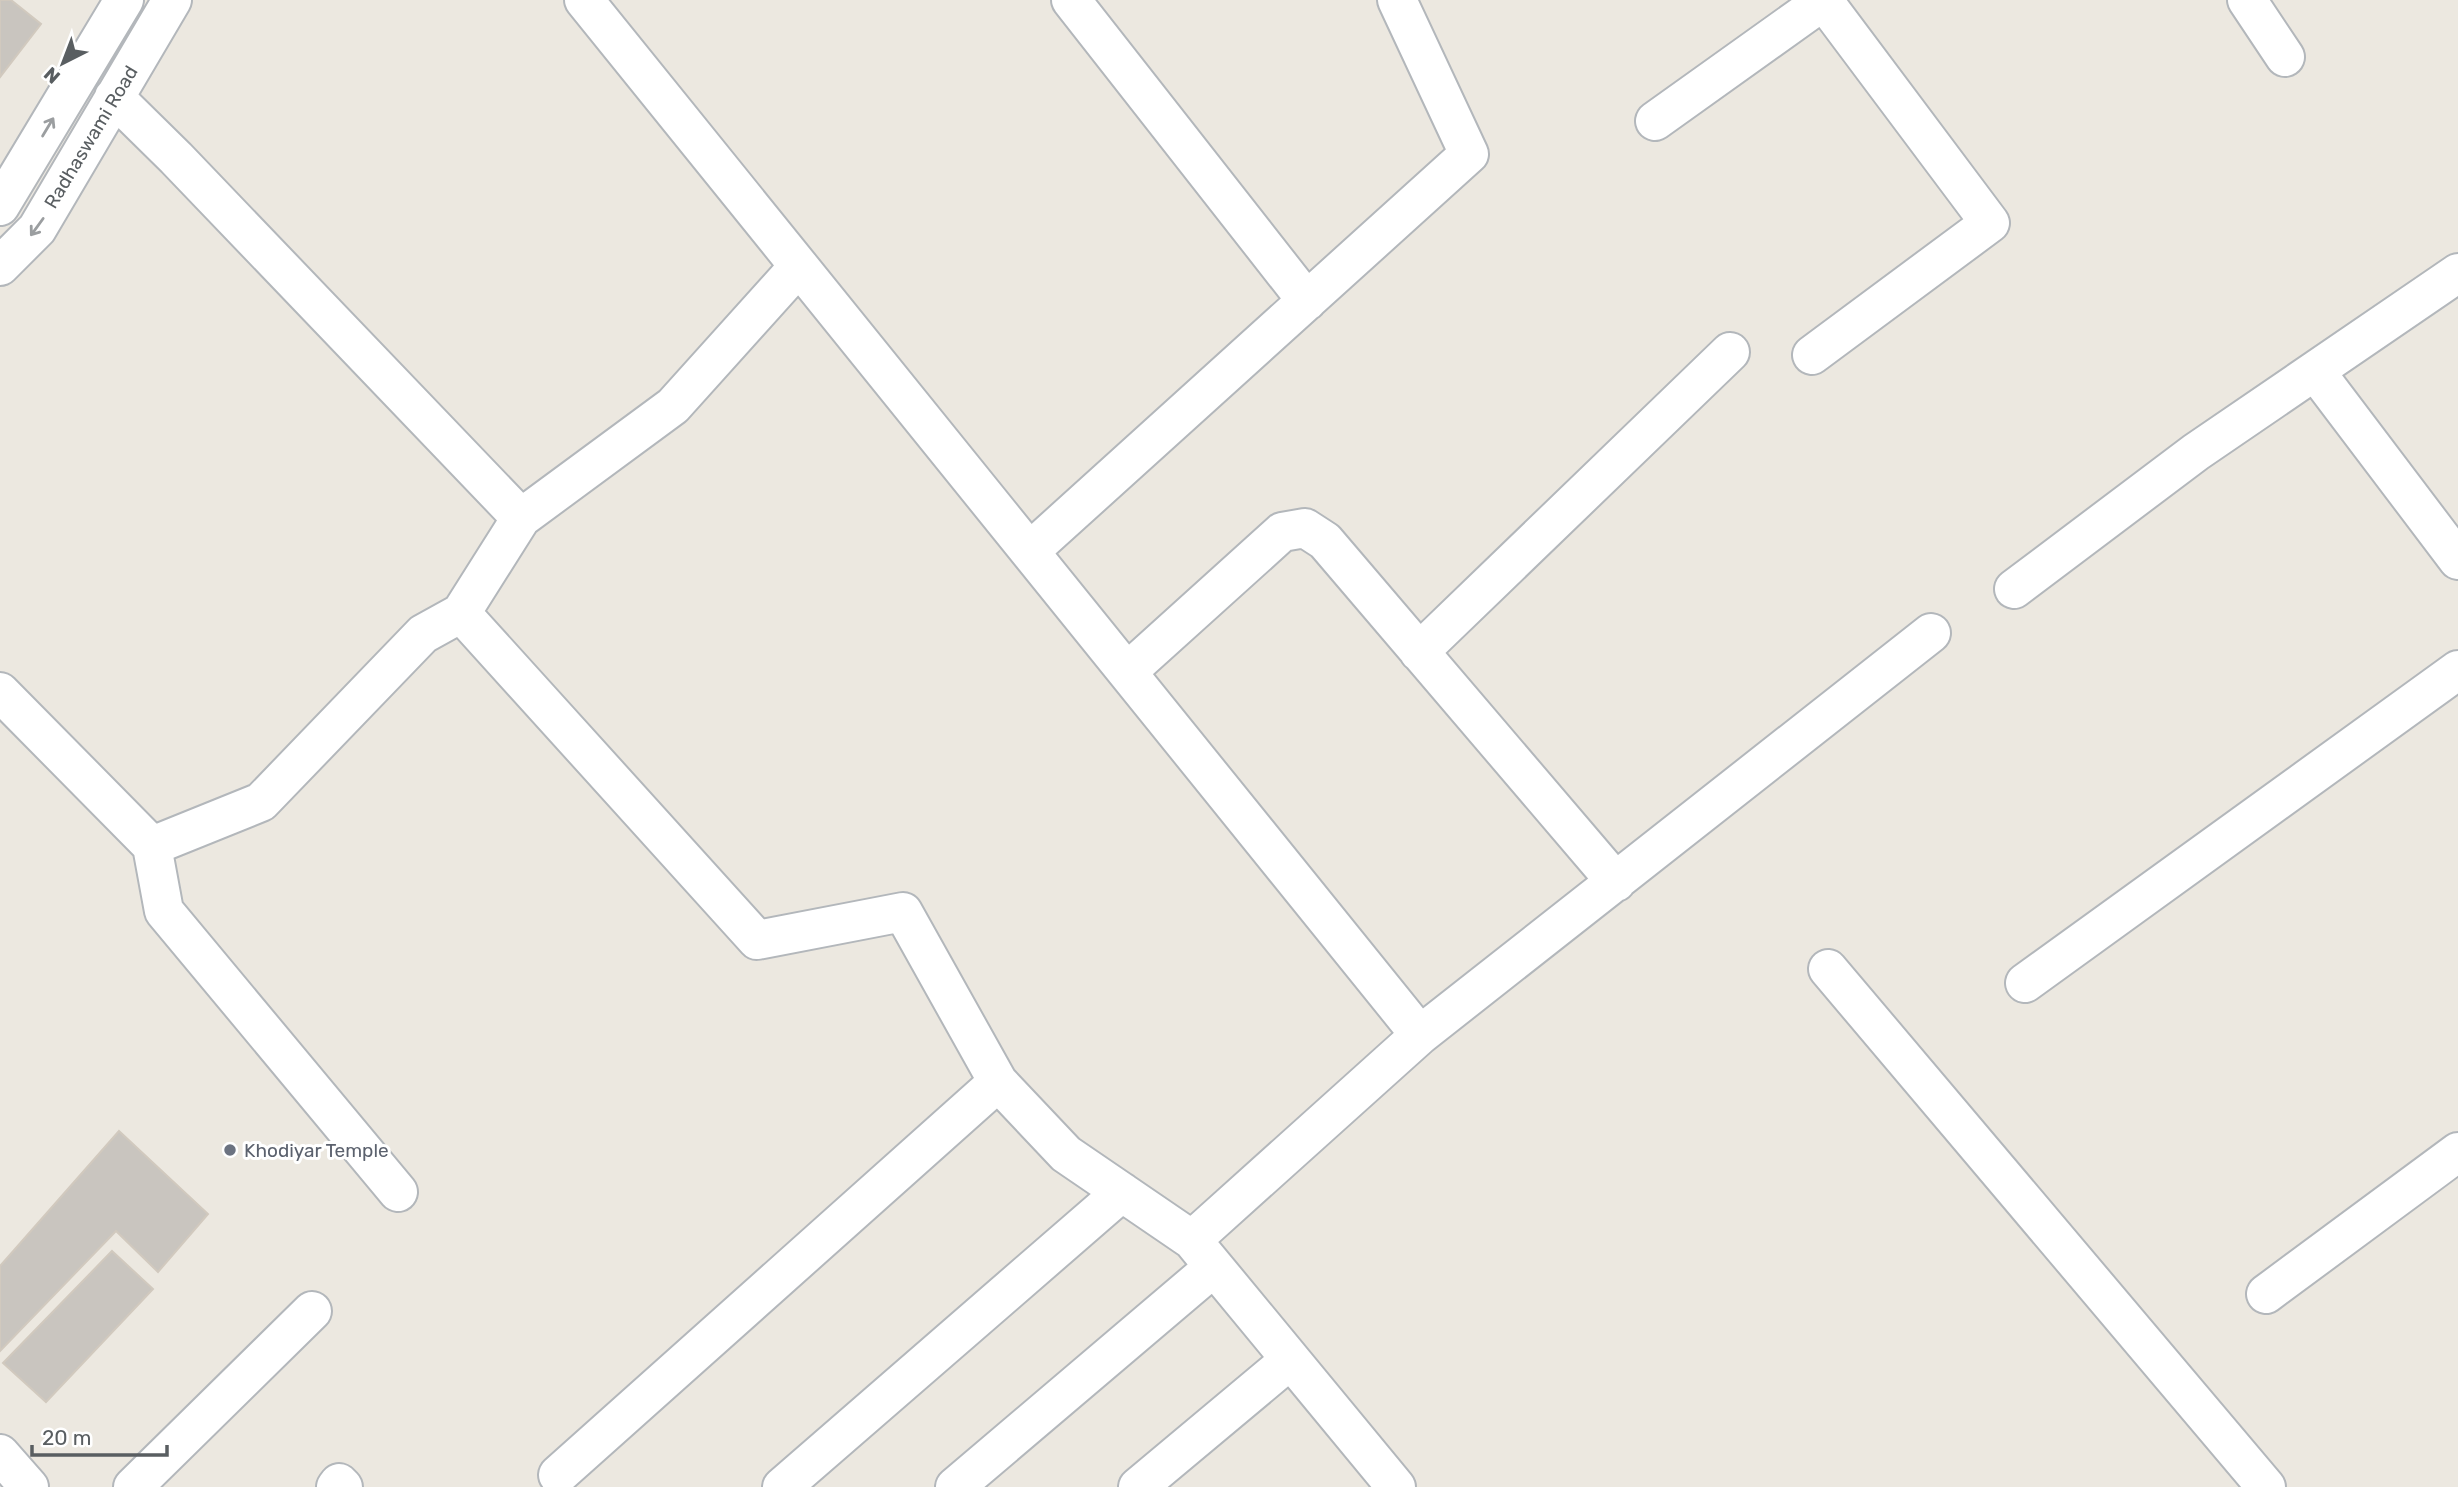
<svg xmlns="http://www.w3.org/2000/svg" width="2458" height="1487" font-family="Rubik,sans-serif">
  <rect width="100%" height="100%" fill="#ece8e0"/>
  <!-- building -->
  <path fill="#c9c5bf" stroke="#d1c9be" stroke-width="2" d="M 0,0 L 11,0 L 41,24 L 0,77 Z
    M 119,1131 L 208,1214 L 158,1272 L 116,1231 L 0,1351 L 0,1266 Z
    M 112,1251 L 153,1289 L 46,1402 L 3,1363 Z"/>
  <g fill="none" stroke-linecap="round" stroke-linejoin="round">
    <defs>
      <path id="minor" d="M 584,0 L 1420,1035 L 1192,1240 L 1396,1487
        M 1071,0 L 1307,301
        M 2247,0 L 2285,57
        M 114,97 L 176,158 L 521,518
        M 1655,121 L 1823,1
        M 0,206 L 124,0
        M 0,266 L 37,229 L 172,0
        M 1812,355 L 1990,223 L 1823,0
        M 2315,371 L 2458,560
        M 1030,551 L 1469,154 L 1397,0
        M 2014,589 L 2196,452 L 2458,273
        M 461,613 L 757,940 L 903,912 L 998,1082
        M 1419,652 L 1730,352
        M 1127,672 L 1282,532 L 1305,528 L 1325,541 L 1616,882
        M 0,692 L 152,846 L 164,911 L 398,1192
        M 152,846 L 261,802 L 423,634 L 461,613 L 521,518 L 673,406 L 799,266
        M 1828,969 L 2266,1487
        M 2025,983 L 2458,670
        M 1420,1035 L 1931,633
        M 2266,1294 L 2458,1152
        M 0,1454 L 29,1487
        M 558,1475 L 998,1082 L 1066,1154 L 1192,1240
        M 133,1487 L 312,1311
        M 336,1487 L 339,1483 L 343,1487
        M 782,1487 L 1122,1192
        M 955,1487 L 1214,1267
        M 1138,1487 L 1290,1360"/>
    </defs>
    <!-- minor casing -->
    <use href="#minor" stroke="#b3b7bb" stroke-width="42"/>
    <!-- minor -->
    <use href="#minor" stroke="#fff" stroke-width="38"/>
  </g>
  <!-- one-way arrows -->
  <defs><path id="oneway-shaft" d="M-6 0H5M1.5-3L5.5 0L1.5 3" fill="none" stroke-width="1.6" stroke-linecap="round" stroke-linejoin="round" transform="scale(1.75)"/></defs>
  <g stroke="#9b9ea0">
    <use href="#oneway-shaft" transform="translate(48 127) rotate(-59)"/>
    <use href="#oneway-shaft" transform="translate(37 227) rotate(126)"/>
  </g>
  <!-- markers -->
  <circle fill="#6b7280" stroke="#fff" stroke-width="2.5" cx="230" cy="1150" r="7"/>
  <g text-anchor="middle" dominant-baseline="central" stroke-width="6" stroke-linejoin="round" paint-order="stroke">
    <!-- street labels -->
    <g font-size="19" fill="#595e61" stroke="#fff">
      <text transform="translate(91 137) rotate(-59)">Radhaswami Road</text>
    </g>
    <!-- worship labels -->
    <g font-size="19" fill="#5b616d" stroke="#fff" text-anchor="start">
      <text x="244" y="1150">Khodiyar Temple</text>
    </g>
  </g>
  <!-- north arrow -->
  <g transform="translate(63 63) rotate(222)" stroke="#ffffff" stroke-width="5" paint-order="stroke">
  <path d="M0-5L12 26L0 18L-12 26Z" fill="#595e61"/>
  <text y="-10" font-size="19" font-weight="bold" text-anchor="middle" fill="#595e61">N</text>
  </g>
  <!-- scale -->
  <path d="M32 1445v10h135v-10" fill="none" stroke="#595e61" stroke-width="3.5"/>
  <text x="42" y="1445" font-size="21" fill="#595e61" stroke="#ffffff" stroke-width="5" paint-order="stroke">20 m</text>
</svg>
